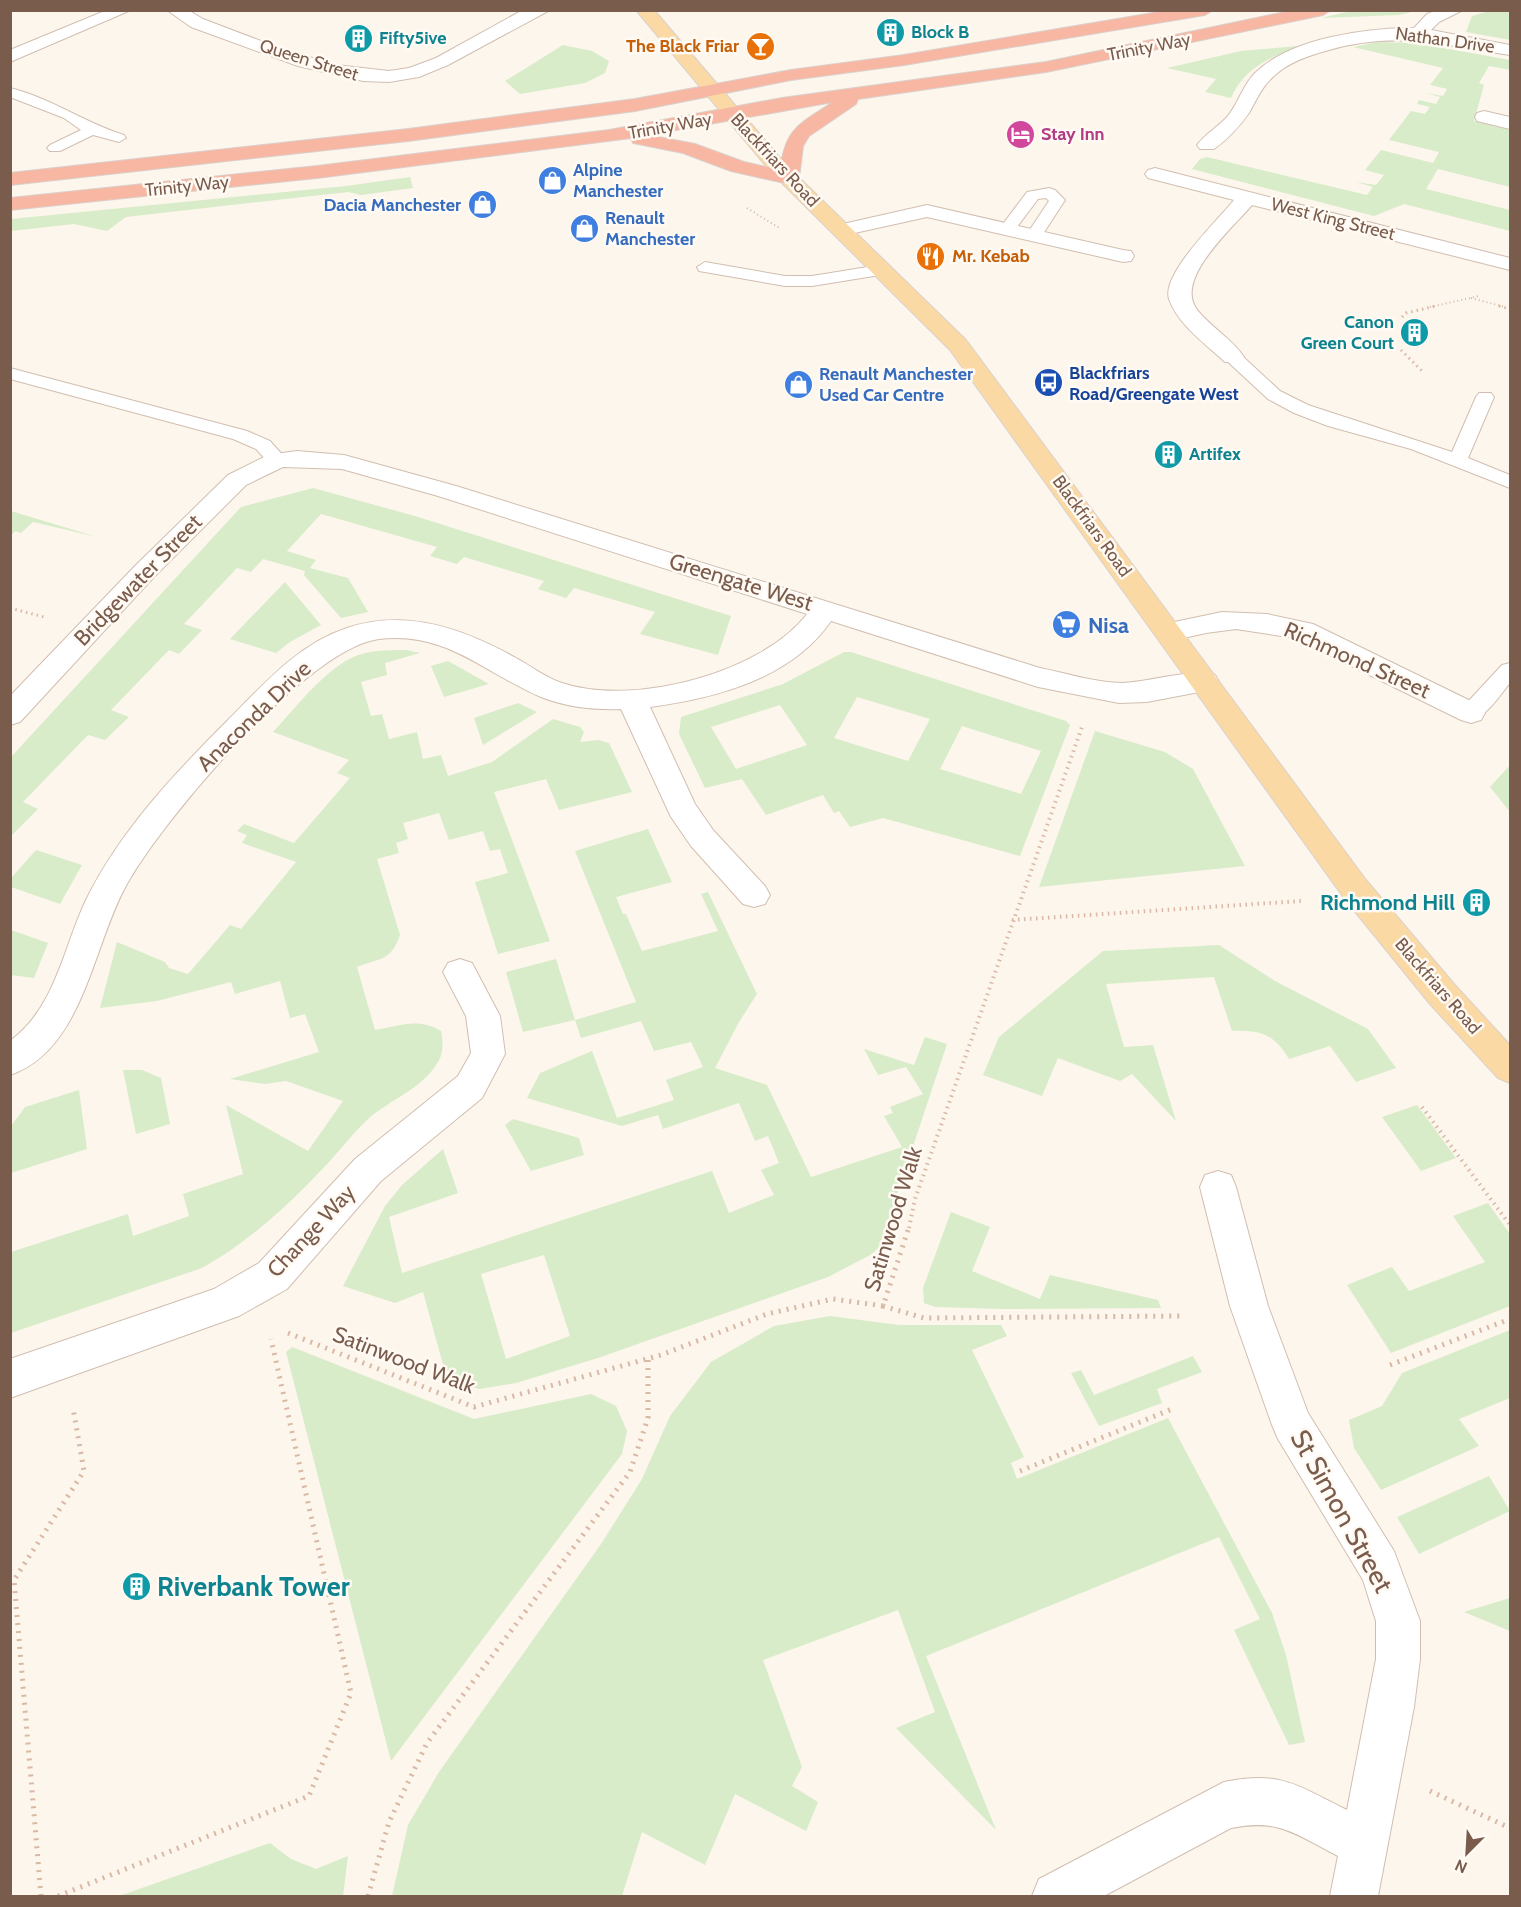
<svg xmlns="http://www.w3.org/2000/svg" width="1521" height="1907" font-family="Cabin,sans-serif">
  <rect width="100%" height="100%" fill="#fdf6ec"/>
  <!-- green -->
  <path fill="#d8ecc9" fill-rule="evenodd" d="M 1351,11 L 1351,10 L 1416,11 L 1399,15 L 1321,18 Z
    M 1489,11 L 1510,11 L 1510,40 L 1466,32 L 1472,16 Z
    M 1378,42 L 1416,43 L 1510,60 L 1510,70 L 1489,66 L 1479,83 L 1484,85 L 1474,121 L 1510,130 L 1510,187 L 1438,169 L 1426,189 L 1510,210 L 1510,231 L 1404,204 L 1374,216 L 1192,169 L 1200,159 L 1207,157 L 1367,195 L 1373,187 L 1356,182 L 1376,185 L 1384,175 L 1365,170 L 1381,150 L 1433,163 L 1439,152 L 1389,140 L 1411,111 L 1425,114 L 1430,107 L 1417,104 L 1419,100 L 1436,104 L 1440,97 L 1425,93 L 1443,96 L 1447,89 L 1430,85 L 1443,68 L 1353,47 Z
    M 563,45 L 592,51 L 609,61 L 605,73 L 585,83 L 520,94 L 505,81 Z
    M 1298,46 C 1271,57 1243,69 1231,98 L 1205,92 L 1216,79 L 1167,68 L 1241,51 Z
    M 410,177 L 413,188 L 361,195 L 348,192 L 126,217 L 107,231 L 74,224 L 11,231 L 11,219 L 346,186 Z
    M 313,488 L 415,516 L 731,616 L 718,655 L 640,634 L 655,612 L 574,588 L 566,598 L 538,589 L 544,581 L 464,557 L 457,564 L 430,556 L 437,547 L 321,514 L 287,551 L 316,560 L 310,568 L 348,578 L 368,612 L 341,618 L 304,575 L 305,571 L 263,559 L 251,572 L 237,568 L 184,624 L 202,630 L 179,654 L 169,650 L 111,710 L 129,717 L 105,740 L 88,735 L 23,802 L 38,809 L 11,836 L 11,757 L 241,507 Z
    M 11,511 L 97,537 L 33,522 L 21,533 L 15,531 L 11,536 Z
    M 285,582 L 321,625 L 290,642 L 276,653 L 230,639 Z
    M 407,650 L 420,653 L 385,663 L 387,675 L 361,682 L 371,716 L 382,714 L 389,739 L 417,732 L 423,759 L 441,755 L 448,776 L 492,762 L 553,719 L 580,727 L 584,732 L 580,742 L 598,740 L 609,743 L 632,792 L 559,810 L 546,779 L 494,792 L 550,941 L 498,954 L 475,882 L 508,873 L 500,849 L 490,851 L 483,831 L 449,840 L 439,813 L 403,823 L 408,839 L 396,843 L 399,853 L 377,859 L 400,935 C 391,961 380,958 357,967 L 375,1030 C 398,1026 420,1017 441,1031 C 443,1040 444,1053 438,1062 C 422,1089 391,1099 368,1119 C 353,1133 342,1148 328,1163 C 292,1202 249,1242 202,1268 L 11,1333 L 11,1252 L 128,1214 L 133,1236 L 189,1216 L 183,1194 L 243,1174 L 226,1105 L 308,1151 L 343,1101 L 286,1081 L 265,1084 L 230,1079 L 319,1052 L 305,1014 L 290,1018 L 280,981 L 235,994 L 231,982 L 157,1001 L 100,1008 L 117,942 L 165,962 L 169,968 L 188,974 L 230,925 L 241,929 L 296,862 L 242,843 L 247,835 L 237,831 L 244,824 L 294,843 L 350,778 L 337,773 L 349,760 L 273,732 C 297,707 330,661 365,653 C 379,650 394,650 407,650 Z
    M 844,652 L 851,652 L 1066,721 L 1070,725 L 1020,856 L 883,818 L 850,827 L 839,811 L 834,813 L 823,795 L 766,815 L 742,779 L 705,788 L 679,734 L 681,717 L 783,684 ZM 857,697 L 930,719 L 908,761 L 834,738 ZM 780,705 L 807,745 L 736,769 L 711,727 ZM 962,726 L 1041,751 L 1021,794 L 940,769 Z
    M 448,661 L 489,684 L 444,697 L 431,666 Z
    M 518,703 L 537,712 L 483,745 L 474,718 Z
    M 1095,731 L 1165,752 L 1193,769 L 1245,866 L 1039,887 Z
    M 1510,765 L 1510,812 L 1490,787 Z
    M 648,829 L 672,882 L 616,897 L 623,914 L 626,914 L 642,951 L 718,931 L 701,894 L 708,892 L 757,994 L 739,1022 L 715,1068 L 767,1085 L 811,1177 L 902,1147 L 884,1116 L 893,1113 L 890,1107 L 923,1094 L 906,1067 L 878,1075 L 864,1049 L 914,1065 L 925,1037 L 947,1044 L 880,1246 L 872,1254 L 828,1277 L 598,1358 L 516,1383 L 479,1389 L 447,1379 L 423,1292 L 395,1303 L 343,1286 L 385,1206 L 402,1185 L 443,1149 L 458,1193 L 389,1217 L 402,1273 L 712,1171 L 729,1213 L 774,1195 L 761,1170 L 779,1163 L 768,1136 L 755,1141 L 739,1103 L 663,1129 L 658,1115 L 622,1126 L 527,1098 L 540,1073 L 592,1051 L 617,1118 L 674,1100 L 666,1080 L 703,1067 L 691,1042 L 654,1051 L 641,1021 L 581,1038 L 575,1020 L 523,1032 L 506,972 L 556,959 L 575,1020 L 636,1002 L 575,851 ZM 544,1255 L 570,1336 L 506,1359 L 481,1274 Z
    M 36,850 L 82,865 L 60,904 L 11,887 L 11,878 Z
    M 11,930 L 48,943 L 34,978 L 11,975 Z
    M 1219,945 L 1275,981 L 1368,1029 L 1396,1068 L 1356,1082 L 1330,1046 L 1289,1059 C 1274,1034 1261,1030 1232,1031 L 1214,977 L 1106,984 L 1124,1047 L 1153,1045 L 1176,1121 L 1132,1074 L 1120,1081 L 1058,1058 L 1042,1096 L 983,1075 L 999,1037 L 1103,951 Z
    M 123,1070 L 142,1070 L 161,1078 L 170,1124 L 136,1134 Z
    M 79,1090 L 87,1149 L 11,1173 L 11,1126 L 25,1107 Z
    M 1417,1105 L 1456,1158 L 1421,1171 L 1382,1117 Z
    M 513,1119 L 579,1138 L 584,1155 L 531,1171 L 505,1125 Z
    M 1488,1203 L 1510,1234 L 1510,1306 L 1391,1353 L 1347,1285 L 1392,1267 L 1409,1291 L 1485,1262 L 1453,1216 Z
    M 951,1212 L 990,1227 L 972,1271 L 1040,1299 L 1050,1275 L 1158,1300 L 1161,1308 L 1002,1309 L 935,1307 L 924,1303 L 923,1288 Z
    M 830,1316 L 899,1325 L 1001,1325 L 1007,1336 L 972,1350 L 1024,1457 L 1011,1463 L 1017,1479 L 1168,1418 L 1272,1613 L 1286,1655 L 1305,1742 L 1289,1745 L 1234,1630 L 1260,1619 L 1219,1537 L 926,1656 L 996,1830 L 896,1728 L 935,1712 L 898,1610 L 763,1660 L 802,1767 L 792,1786 L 818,1802 L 806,1831 L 735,1794 L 705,1865 L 642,1832 L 622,1896 L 392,1896 L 408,1825 L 439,1772 L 601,1544 L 642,1479 L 670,1416 L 711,1362 L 774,1326 Z
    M 1510,1330 L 1510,1398 L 1459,1419 L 1479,1446 L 1381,1490 L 1354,1448 L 1349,1420 L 1382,1406 L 1402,1373 Z
    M 292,1347 L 474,1419 L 591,1394 L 616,1406 L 627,1431 L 622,1454 L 391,1761 L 286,1352 Z
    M 1193,1356 L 1202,1372 L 1157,1389 L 1162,1403 L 1099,1426 L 1071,1373 L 1081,1370 L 1094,1395 Z
    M 1489,1476 L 1510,1511 L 1419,1554 L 1397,1517 Z
    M 1510,1598 L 1510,1631 L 1464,1612 Z
    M 270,1843 L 291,1859 L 316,1869 L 348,1856 L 343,1896 L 119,1896 Z"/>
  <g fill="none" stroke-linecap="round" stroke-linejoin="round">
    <defs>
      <path id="lane" d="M 10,88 C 51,98 85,123 124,135 L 126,138 L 119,142 L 93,135 L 60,151 L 50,151 L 47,148 L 50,145 L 81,130 L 64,118 L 10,97 Z
        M 1049,188 L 1055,190 L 1065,200 L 1041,237 L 1029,237 L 1027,234 L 1049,201 L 1046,198 L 1038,199 L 1014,231 L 1002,231 L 1000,228 L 1027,192 Z
        M 705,262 L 785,276 L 812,276 L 880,265 L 888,270 L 880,275 L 812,286 L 785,286 L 699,271 L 697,267 Z
        M 1233,352 L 1239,353 L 1280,391 L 1308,405 L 1452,452 L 1476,397 L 1479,393 L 1491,393 L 1494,397 L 1468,458 L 1510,475 L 1510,488 L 1411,449 L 1328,426 L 1294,413 L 1268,399 L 1227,361 L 1224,357 L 1227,353 Z
        M 10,368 L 247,431 L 270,441 L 287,460 L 277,466 L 270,464 L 256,449 L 233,439 L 10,379 Z
        M 1510,663 L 1510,683 C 1498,697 1483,724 1463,719 L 1460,713 L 1463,707 L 1502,665 Z"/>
      <path id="street" d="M 107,10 L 131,10 L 10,62 L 10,50 Z
        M 167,10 L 188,10 L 203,19 L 282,49 L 336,65 L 389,71 L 409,68 L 436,58 L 521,11 L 550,10 L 448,65 L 419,77 L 389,82 L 363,81 L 298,66 L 191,27 Z
        M 1437,10 L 1463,10 L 1439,22 L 1431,30 L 1510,45 L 1510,55 C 1444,45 1396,31 1329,50 C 1310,55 1289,62 1275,75 C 1262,86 1257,99 1249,113 C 1239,127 1228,139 1214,149 L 1200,149 L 1197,145 C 1205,134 1218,127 1227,117 C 1238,104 1242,87 1254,74 C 1289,38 1366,28 1414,28 L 1427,14 Z
        M 1484,111 L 1510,117 L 1510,129 L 1477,121 L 1475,117 L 1477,113 Z
        M 1155,168 L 1510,258 L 1510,270 L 1252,205 C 1232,229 1172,280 1198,311 C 1212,328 1232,339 1244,357 L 1241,362 L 1225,362 C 1206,344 1178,325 1169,299 C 1161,274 1218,220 1234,200 L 1148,178 L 1145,174 L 1148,170 Z
        M 927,205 L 1123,250 L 1131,251 L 1134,256 L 1131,261 L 1123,262 L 927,217 L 841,236 L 834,234 L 831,230 L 834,226 Z
        M 297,451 L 344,455 L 456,486 L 1040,668 C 1066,673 1096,683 1123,683 C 1150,682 1191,668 1215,675 L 1219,682 L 1215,689 L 1147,702 L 1119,703 L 1038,687 L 831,621 C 791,679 716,698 650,707 L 695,804 L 713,830 L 765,886 L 770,895 L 765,904 L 754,907 L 743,904 L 691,846 L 671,817 L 621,709 C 595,710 566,707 541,697 C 484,673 447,631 379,639 C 307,648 162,821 127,884 C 93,943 84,1050 10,1075 L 10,1041 C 56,1007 63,948 86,900 C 120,831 174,774 228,720 C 263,685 298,644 347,628 C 406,608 464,629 516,658 C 531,666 546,678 562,683 C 633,707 762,673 807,614 L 438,496 L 342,469 L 283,467 L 246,485 L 153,578 L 20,722 L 10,725 L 10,696 L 135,566 L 228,475 L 268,455 Z
        M 1222,612 L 1267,614 L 1313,624 L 1481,706 L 1485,713 L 1481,720 L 1471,723 L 1461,720 L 1294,638 L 1236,629 L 1206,633 L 1170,641 L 1160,639 L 1156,632 L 1160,625 Z
        M 460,959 L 472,963 L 500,1016 L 505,1054 L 482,1098 L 381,1181 L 287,1289 L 239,1316 L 10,1398 L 10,1359 L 214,1289 L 259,1263 L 355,1159 L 458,1076 L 471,1053 L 466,1016 L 443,972 L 448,963 Z
        M 1218,1171 L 1231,1175 L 1236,1187 L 1268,1306 L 1308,1413 L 1394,1551 L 1420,1621 L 1420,1659 L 1414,1707 L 1378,1896 L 1330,1896 L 1338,1856 C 1297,1835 1279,1818 1231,1828 L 1104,1896 L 1032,1896 L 1039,1879 L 1224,1782 C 1281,1770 1298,1786 1347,1810 L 1376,1659 L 1376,1621 L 1363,1580 L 1278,1439 L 1272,1425 L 1230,1306 L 1200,1187 L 1205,1175 Z"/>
      <path id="primary" d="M 636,10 L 654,10 L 786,165 L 966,340 L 1366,880 L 1454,984 L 1510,1045 L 1510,1083 L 1498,1078 L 1430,1004 L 1344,898 L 950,350 L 772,173 Z"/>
      <path id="highway" d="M 1171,10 L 1213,10 L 1205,15 L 904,65 L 791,80 L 635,111 L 408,141 L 10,185 L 10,173 L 408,129 L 635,99 L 791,70 L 904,55 Z
        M 1295,10 L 1331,10 L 1323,15 L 1046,72 L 858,99 L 856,104 L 809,136 L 803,146 L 799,178 L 796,182 L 789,184 L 731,171 L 683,153 L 633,143 L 631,138 L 317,178 L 10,210 L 10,198 L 317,166 L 609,130 L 782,98 L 1046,62 ZM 833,102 C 799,125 786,127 780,170 L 744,162 L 695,144 L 648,135 Z"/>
    </defs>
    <!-- lane casing -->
    <use href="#lane" stroke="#d1beb0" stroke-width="2"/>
    <!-- street casing -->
    <use href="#street" stroke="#d1beb0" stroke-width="2"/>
    <!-- primary casing -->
    <use href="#primary" stroke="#dad1cd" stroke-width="2"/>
    <!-- highway casing -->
    <use href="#highway" stroke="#dad1cd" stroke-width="2"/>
    <!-- path-far3 -->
    <path stroke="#d9b8a5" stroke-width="2" stroke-dasharray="1 3" stroke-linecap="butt" d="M 747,208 L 781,229
      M 1471,298 L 1505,307
      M 1430,307 L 1479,296"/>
    <!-- path-far2 -->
    <path stroke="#d9b8a5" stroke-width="3" stroke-dasharray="1.5 4" stroke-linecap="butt" d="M 1499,306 L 1510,309
      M 1402,317 L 1406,313 L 1436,306
      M 1401,350 L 1422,371
      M 10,608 L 44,617"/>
    <!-- path-far1 -->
    <path stroke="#d9b8a5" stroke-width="4" stroke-dasharray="1.5 4.5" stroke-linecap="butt" d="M 1012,920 L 1301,901
      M 1422,1107 L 1510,1225
      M 909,1228 L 915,1199 L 1082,727"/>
    <!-- path -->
    <path stroke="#d9b8a5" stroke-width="5" stroke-dasharray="2 6" stroke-linecap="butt" d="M 883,1306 L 924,1318 L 1181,1316
      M 288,1333 L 474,1407 L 661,1355 L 767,1314 L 833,1299 L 883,1306 L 909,1227
      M 1390,1365 L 1510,1319
      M 1020,1471 L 1172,1409
      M 1430,1791 L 1510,1828
      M 41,1896 L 14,1580 L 84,1471 L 73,1408
      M 58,1896 L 309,1796 L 351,1693 L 271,1339
      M 368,1896 L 389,1822 L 427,1743 L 630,1472 L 648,1418 L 648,1358"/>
    <!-- lane -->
    <use href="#lane" fill="#fff" fill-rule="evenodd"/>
    <!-- street -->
    <use href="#street" fill="#fff" fill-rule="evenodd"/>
    <!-- primary -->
    <use href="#primary" fill="#fbd9a5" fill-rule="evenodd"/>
    <!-- highway -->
    <use href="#highway" fill="#f7b7a3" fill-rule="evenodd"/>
  </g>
  <!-- icons -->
  <defs>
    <symbol id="building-disc" viewBox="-11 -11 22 22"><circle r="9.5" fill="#0f9aa8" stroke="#fffaf3"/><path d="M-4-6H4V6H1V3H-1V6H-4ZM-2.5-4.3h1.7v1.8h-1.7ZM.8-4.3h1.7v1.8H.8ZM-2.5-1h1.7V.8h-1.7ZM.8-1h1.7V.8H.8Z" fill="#fff"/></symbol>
    <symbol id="bar-disc" viewBox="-11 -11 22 22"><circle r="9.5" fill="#e8710a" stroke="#fffaf3"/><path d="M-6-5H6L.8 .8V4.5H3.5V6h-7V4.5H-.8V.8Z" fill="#fff"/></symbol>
    <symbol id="hotel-disc" viewBox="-11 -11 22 22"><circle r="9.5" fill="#d1479c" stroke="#fffaf3"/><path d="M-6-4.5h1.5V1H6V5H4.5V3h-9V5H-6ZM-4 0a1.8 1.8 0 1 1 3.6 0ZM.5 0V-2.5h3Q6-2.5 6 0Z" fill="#fff"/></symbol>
    <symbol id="shop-disc" viewBox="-11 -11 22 22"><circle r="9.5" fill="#3f7fe0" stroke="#fffaf3"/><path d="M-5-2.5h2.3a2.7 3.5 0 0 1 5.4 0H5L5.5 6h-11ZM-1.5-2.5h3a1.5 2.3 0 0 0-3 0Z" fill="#fff"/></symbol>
    <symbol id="restaurant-disc" viewBox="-11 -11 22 22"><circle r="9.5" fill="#e8710a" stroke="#fffaf3"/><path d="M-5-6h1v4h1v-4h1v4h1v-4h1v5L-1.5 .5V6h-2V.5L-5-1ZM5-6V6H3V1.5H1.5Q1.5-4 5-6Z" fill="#fff"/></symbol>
    <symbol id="bus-disc" viewBox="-11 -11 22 22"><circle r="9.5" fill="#1a4fb4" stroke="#fffaf3"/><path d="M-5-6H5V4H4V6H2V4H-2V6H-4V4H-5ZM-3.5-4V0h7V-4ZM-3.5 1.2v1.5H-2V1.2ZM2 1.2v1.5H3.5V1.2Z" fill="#fff"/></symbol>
    <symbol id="supermarket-disc" viewBox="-11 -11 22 22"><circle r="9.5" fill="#3f7fe0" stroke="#fffaf3"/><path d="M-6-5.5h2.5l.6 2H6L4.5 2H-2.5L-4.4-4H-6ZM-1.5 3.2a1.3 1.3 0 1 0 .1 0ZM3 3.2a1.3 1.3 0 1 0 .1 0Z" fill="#fff"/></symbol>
  </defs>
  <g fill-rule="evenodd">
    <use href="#building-disc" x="874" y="16" width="33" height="33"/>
    <use href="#building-disc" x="342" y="22" width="33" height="33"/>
    <use href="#bar-disc" x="744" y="30" width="33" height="33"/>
    <use href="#hotel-disc" x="1004" y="118" width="33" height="33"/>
    <use href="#shop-disc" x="536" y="164" width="33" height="33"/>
    <use href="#shop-disc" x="466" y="188" width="33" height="33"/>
    <use href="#shop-disc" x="568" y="212" width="33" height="33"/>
    <use href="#restaurant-disc" x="914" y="240" width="33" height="33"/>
    <use href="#building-disc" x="1398" y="316" width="33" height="33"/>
    <use href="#bus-disc" x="1032" y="366" width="33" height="33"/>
    <use href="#shop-disc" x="782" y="368" width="33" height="33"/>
    <use href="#building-disc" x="1152" y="438" width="33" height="33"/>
    <use href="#supermarket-disc" x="1050" y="608" width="33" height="33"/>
    <use href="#building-disc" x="1460" y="886" width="33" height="33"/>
    <use href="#building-disc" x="120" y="1570" width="33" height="33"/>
  </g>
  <g text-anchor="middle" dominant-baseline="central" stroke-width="5" stroke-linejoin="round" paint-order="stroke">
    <!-- far-culture labels -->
    <g font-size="18" font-weight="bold" fill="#0d838f" stroke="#fffaf3" text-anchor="start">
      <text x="911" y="32">Block B</text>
      <text x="379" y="38">Fifty5ive</text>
      <text x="1394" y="322" text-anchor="end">Canon<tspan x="1394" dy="21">Green Court</tspan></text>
      <text x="1189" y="454">Artifex</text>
    </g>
    <!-- far-street labels -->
    <g font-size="18" fill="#7a5c4d" stroke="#fffaf3">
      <text transform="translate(1445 40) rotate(8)">Nathan Drive</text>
      <text transform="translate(1149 47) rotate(-11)">Trinity Way</text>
      <text transform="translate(309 60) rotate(17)">Queen Street</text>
      <text transform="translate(670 126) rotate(-10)">Trinity Way</text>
      <text transform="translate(775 160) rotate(47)">Blackfriars Road</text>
      <text transform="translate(187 186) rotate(-6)">Trinity Way</text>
      <text transform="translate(1333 219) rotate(14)">West King Street</text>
      <text transform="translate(1092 526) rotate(54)">Blackfriars Road</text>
      <text transform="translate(1438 986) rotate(49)">Blackfriars Road</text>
    </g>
    <!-- far-food labels -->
    <g font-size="18" font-weight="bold" fill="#c56008" stroke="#fffaf3" text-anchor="end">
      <text x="739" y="46">The Black Friar</text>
      <text x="952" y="256" text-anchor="start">Mr. Kebab</text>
    </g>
    <!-- far-hotel labels -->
    <g font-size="18" font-weight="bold" fill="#b23c85" stroke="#fffaf3" text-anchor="start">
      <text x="1041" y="134">Stay Inn</text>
    </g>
    <!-- far-shop labels -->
    <g font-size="18" font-weight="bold" fill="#366cbe" stroke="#fffaf3" text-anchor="start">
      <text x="573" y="170">Alpine<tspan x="573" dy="21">Manchester</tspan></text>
      <text x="461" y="205" text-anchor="end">Dacia Manchester</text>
      <text x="605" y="218">Renault<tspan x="605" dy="21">Manchester</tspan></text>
      <text x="819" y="374">Renault Manchester<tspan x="819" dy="21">Used Car Centre</tspan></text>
    </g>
    <!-- far-transit labels -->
    <g font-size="18" font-weight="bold" fill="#164399" stroke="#fffaf3" text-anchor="start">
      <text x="1069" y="373">Blackfriars<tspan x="1069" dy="21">Road/Greengate West</tspan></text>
    </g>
    <!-- street labels -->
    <g font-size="22" fill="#7a5c4d" stroke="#fffaf3">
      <text transform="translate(138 580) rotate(-46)">Bridgewater Street</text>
      <text transform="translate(741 582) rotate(17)">Greengate West</text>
      <text transform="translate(1357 660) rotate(24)">Richmond Street</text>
      <text transform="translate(254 716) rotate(-44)">Anaconda Drive</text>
      <text transform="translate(893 1219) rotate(-73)">Satinwood Walk</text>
      <text transform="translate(311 1231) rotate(-47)">Change Way</text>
      <text transform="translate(404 1360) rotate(21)">Satinwood Walk</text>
    </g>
    <!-- shop labels -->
    <g font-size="22" font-weight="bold" fill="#366cbe" stroke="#fffaf3" text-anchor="start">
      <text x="1088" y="625">Nisa</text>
    </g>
    <!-- culture labels -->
    <g font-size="22" font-weight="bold" fill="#0d838f" stroke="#fffaf3" text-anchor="end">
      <text x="1455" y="902">Richmond Hill</text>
    </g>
    <!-- near-street labels -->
    <g font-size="27" fill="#7a5c4d" stroke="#fffaf3">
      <text transform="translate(1342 1511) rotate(61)">St Simon Street</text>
    </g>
    <!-- near-culture labels -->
    <g font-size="27" font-weight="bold" fill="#0d838f" stroke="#fffaf3" text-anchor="start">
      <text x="157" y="1586">Riverbank Tower</text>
    </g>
  </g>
  <!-- border -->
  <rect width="1521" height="1907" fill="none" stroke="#7a5c4d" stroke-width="24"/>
  <!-- north arrow -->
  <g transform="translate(1467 1853) rotate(204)" stroke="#fffaf3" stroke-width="4.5" paint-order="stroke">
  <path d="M0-4.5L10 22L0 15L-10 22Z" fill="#7a5c4d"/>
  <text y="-9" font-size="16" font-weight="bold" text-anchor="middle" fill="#7a5c4d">N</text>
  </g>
</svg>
